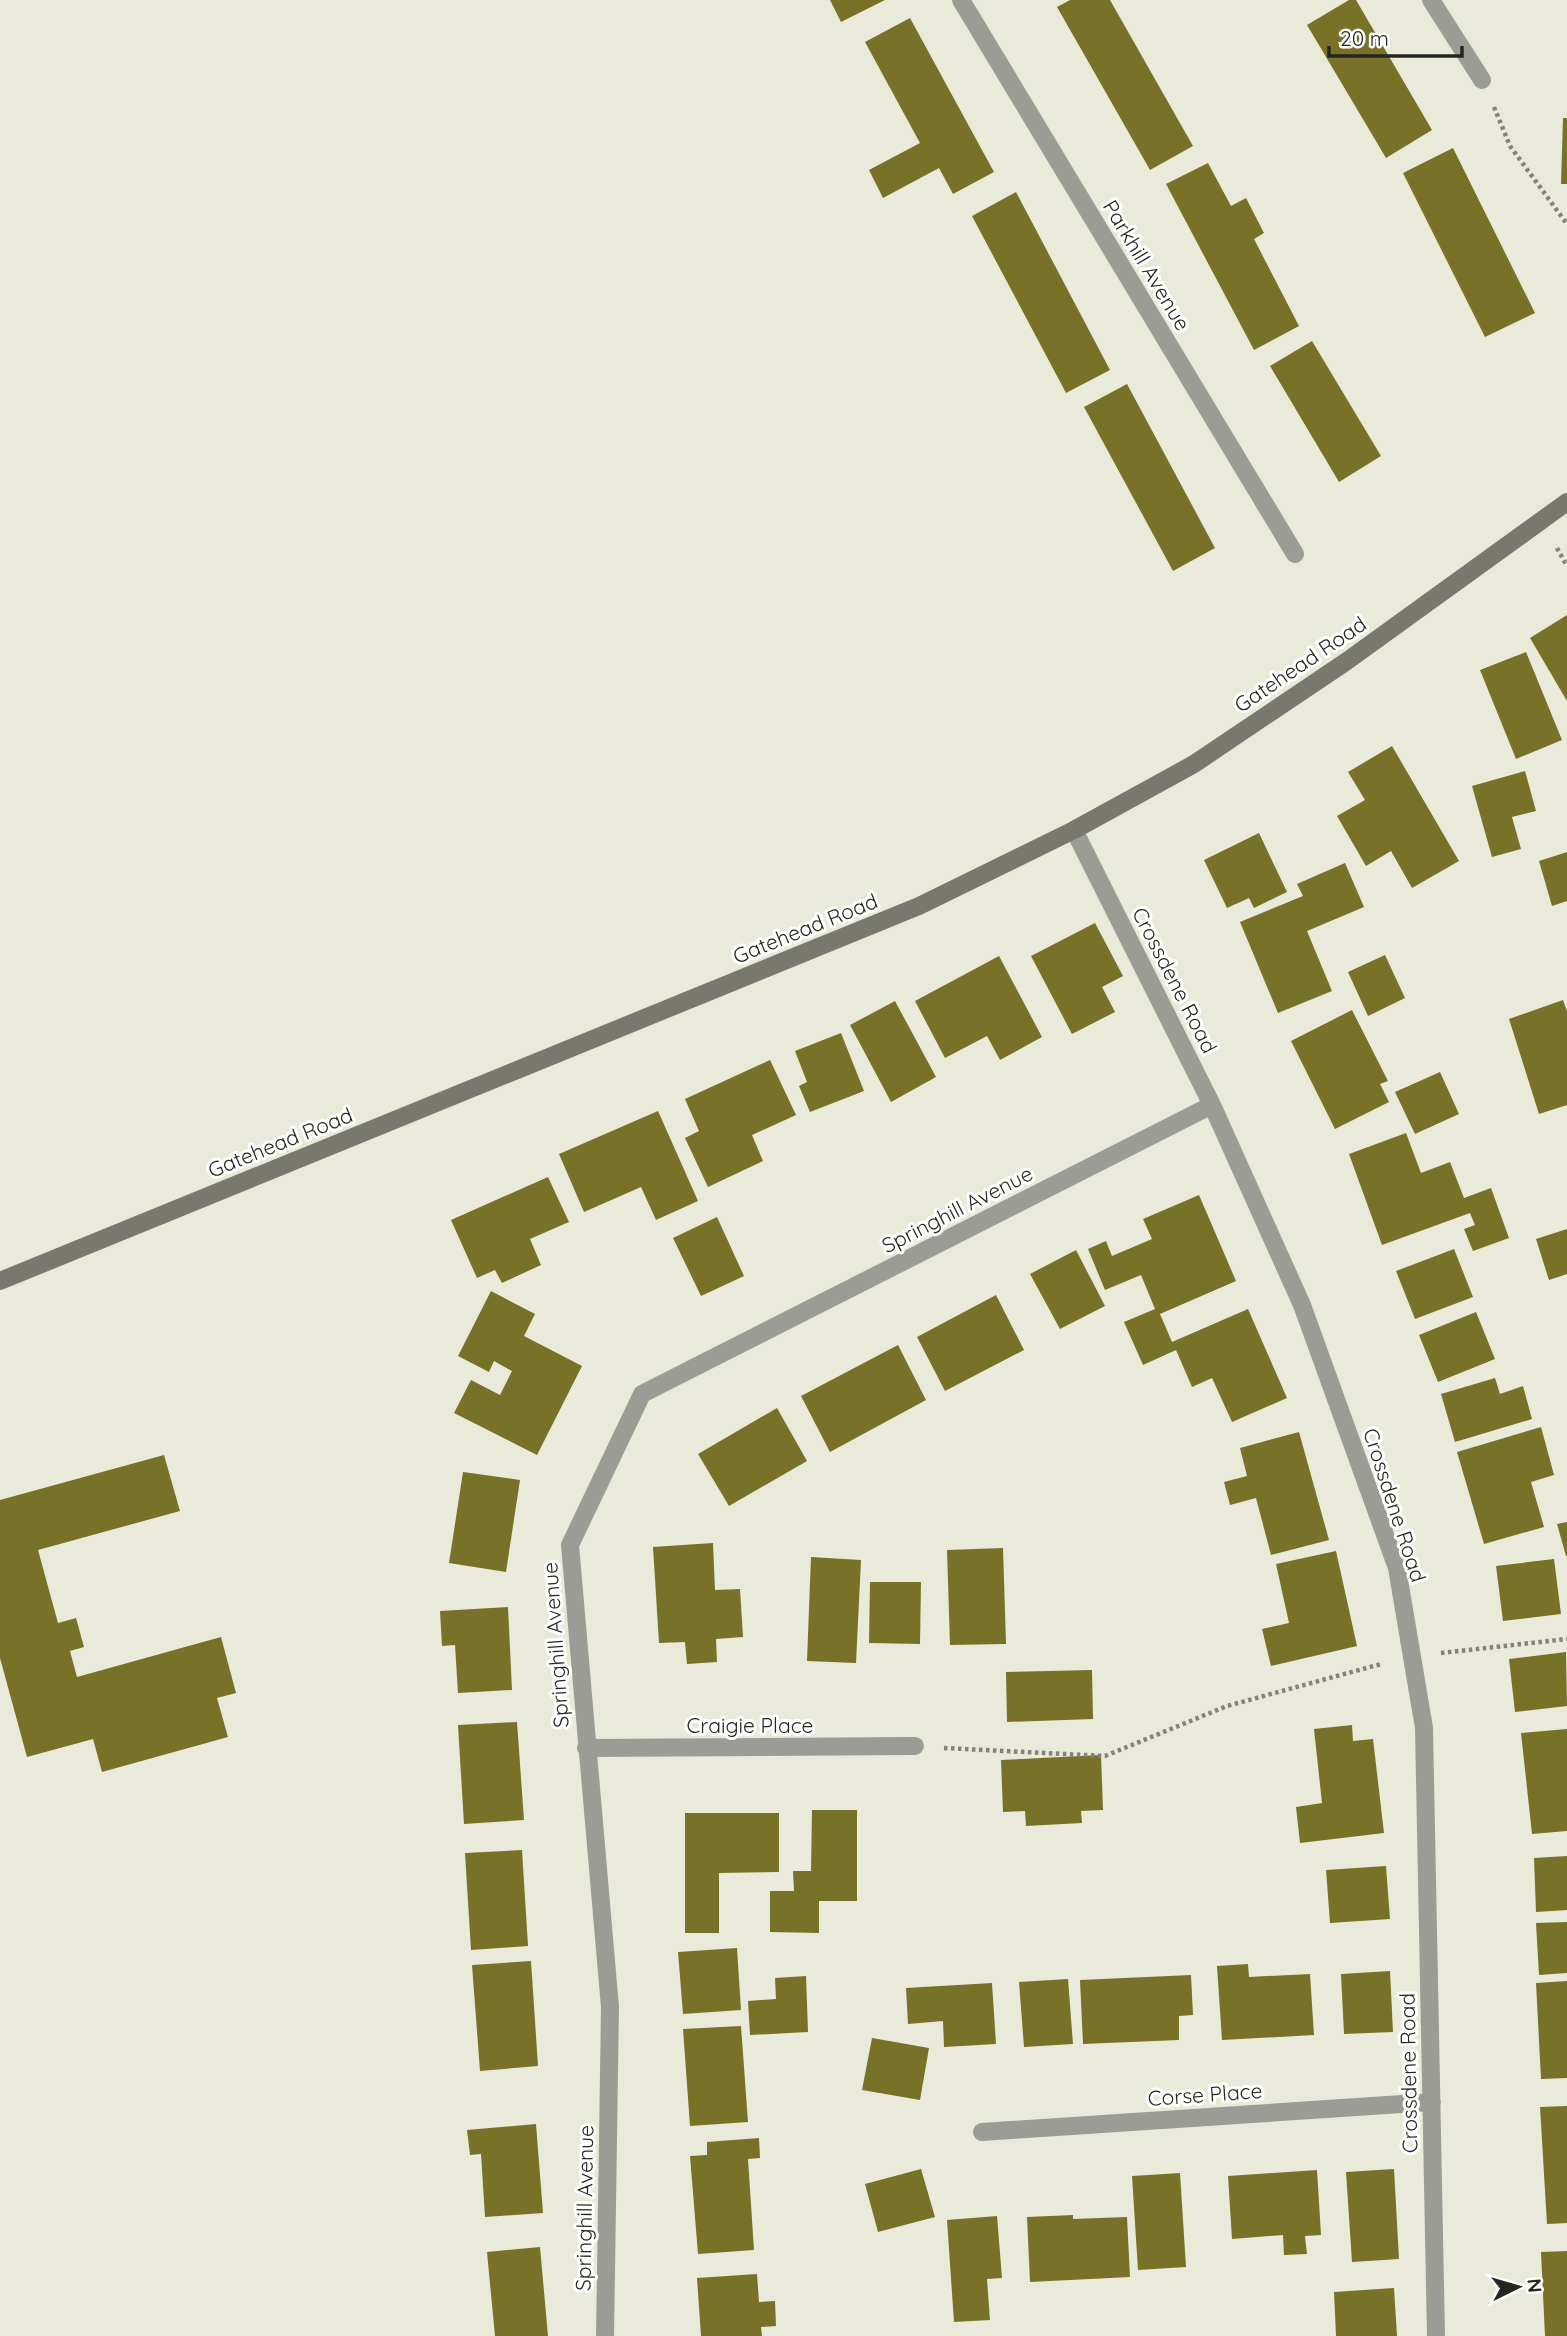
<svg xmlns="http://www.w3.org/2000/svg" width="1567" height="2336" font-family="Quicksand,sans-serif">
  <rect width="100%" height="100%" fill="#eaeada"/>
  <!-- building -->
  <path fill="#777227" d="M 830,0 L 885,0 L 841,22 Z
    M 1070,0 L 1110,0 L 1193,146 L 1150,170 L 1057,7 Z
    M 1349,0 L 1356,0 L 1432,130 L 1386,158 L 1307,25 Z
    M 910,18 L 994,172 L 953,194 L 939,168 L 883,198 L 869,170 L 920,143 L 865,42 Z
    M 1563,118 L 1567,118 L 1567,184 L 1561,184 Z
    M 1453,148 L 1535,313 L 1485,337 L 1403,173 Z
    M 1208,163 L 1231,206 L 1246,198 L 1264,233 L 1254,239 L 1299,326 L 1254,350 L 1166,184 Z
    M 1016,192 L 1110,370 L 1066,393 L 972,216 Z
    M 1312,341 L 1381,456 L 1339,482 L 1270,366 Z
    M 1127,384 L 1215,548 L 1173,571 L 1084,407 Z
    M 1567,615 L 1567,701 L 1530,638 Z
    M 1526,652 L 1562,740 L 1516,759 L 1480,670 Z
    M 1392,746 L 1459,861 L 1412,888 L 1391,851 L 1366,866 L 1337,816 L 1365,800 L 1348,772 Z
    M 1525,771 L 1536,811 L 1512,817 L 1521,849 L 1492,857 L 1472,786 Z
    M 1259,833 L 1287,892 L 1254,908 L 1249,898 L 1227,908 L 1204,860 Z
    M 1567,852 L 1567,901 L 1552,906 L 1539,861 Z
    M 1345,863 L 1364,907 L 1307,931 L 1332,991 L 1278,1013 L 1240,922 L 1303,896 L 1297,884 Z
    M 1095,923 L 1123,976 L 1102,987 L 1115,1012 L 1072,1034 L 1031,956 Z
    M 1385,955 L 1405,998 L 1368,1016 L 1348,972 Z
    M 999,956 L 1042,1037 L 1000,1060 L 987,1036 L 945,1058 L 915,1001 Z
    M 1563,1000 L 1567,1011 L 1567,1105 L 1539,1114 L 1509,1019 Z
    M 895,1001 L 936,1077 L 891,1102 L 850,1025 Z
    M 1352,1010 L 1388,1081 L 1380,1084 L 1389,1102 L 1335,1129 L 1291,1041 Z
    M 841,1033 L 864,1091 L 810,1112 L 799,1086 L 807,1082 L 795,1051 Z
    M 770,1060 L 796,1115 L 752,1135 L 763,1161 L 708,1187 L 685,1138 L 699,1131 L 685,1099 Z
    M 1440,1072 L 1459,1114 L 1415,1134 L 1395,1092 Z
    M 658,1111 L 698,1201 L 656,1220 L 641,1187 L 584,1212 L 559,1154 Z
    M 1406,1133 L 1421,1173 L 1450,1162 L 1464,1198 L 1491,1188 L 1509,1238 L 1473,1251 L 1464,1229 L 1475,1225 L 1470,1213 L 1382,1245 L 1349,1154 Z
    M 548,1177 L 569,1222 L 530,1239 L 541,1265 L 502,1283 L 495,1270 L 477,1278 L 451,1220 Z
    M 1199,1195 L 1236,1281 L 1160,1314 L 1172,1342 L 1248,1309 L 1287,1398 L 1232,1422 L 1212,1378 L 1192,1387 L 1176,1350 L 1143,1365 L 1124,1322 L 1155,1309 L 1141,1275 L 1105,1290 L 1088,1249 L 1106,1241 L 1112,1256 L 1152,1239 L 1143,1219 Z
    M 717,1217 L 744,1276 L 701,1296 L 673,1238 Z
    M 1567,1229 L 1567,1274 L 1549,1280 L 1536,1239 Z
    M 1454,1249 L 1473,1297 L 1415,1319 L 1396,1271 Z
    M 1076,1250 L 1105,1306 L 1060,1329 L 1030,1274 Z
    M 491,1291 L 535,1314 L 524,1336 L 582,1366 L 537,1455 L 454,1413 L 471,1380 L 500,1395 L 512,1371 L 494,1361 L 489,1372 L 458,1356 Z
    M 996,1295 L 1024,1350 L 945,1391 L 917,1337 Z
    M 1476,1312 L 1495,1359 L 1438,1382 L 1419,1335 Z
    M 898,1345 L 926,1400 L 830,1452 L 801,1396 Z
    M 1495,1378 L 1500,1394 L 1523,1386 L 1532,1419 L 1455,1442 L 1441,1394 Z
    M 777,1408 L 807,1461 L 729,1506 L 698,1454 Z
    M 1541,1427 L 1554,1475 L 1531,1482 L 1544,1527 L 1484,1544 L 1457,1452 Z
    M 1299,1432 L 1329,1540 L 1271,1555 L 1256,1498 L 1230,1505 L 1224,1482 L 1247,1476 L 1240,1448 Z
    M 164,1455 L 180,1511 L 38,1550 L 58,1623 L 76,1618 L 84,1647 L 70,1651 L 77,1677 L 221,1637 L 236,1693 L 217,1698 L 228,1737 L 102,1772 L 93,1739 L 27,1757 L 0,1658 L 0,1500 Z
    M 463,1472 L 520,1480 L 506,1572 L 449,1563 Z
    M 1567,1522 L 1567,1556 L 1566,1556 L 1557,1524 Z
    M 713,1543 L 715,1590 L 740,1589 L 743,1637 L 716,1639 L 717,1662 L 687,1664 L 685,1642 L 659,1643 L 653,1547 Z
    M 1003,1548 L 1006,1644 L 950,1645 L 947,1550 Z
    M 1336,1551 L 1357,1646 L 1271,1666 L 1262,1629 L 1289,1623 L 1276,1564 Z
    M 811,1557 L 861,1560 L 856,1663 L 807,1661 Z
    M 1554,1559 L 1561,1614 L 1503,1621 L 1496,1566 Z
    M 870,1582 L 921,1582 L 920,1644 L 869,1643 Z
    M 508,1607 L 512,1690 L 458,1693 L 455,1645 L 442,1646 L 440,1611 Z
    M 1566,1652 L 1567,1706 L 1515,1712 L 1509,1659 Z
    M 1092,1670 L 1093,1719 L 1007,1722 L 1006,1672 Z
    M 517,1722 L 524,1820 L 464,1824 L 458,1725 Z
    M 1352,1725 L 1353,1741 L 1373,1739 L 1384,1833 L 1300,1843 L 1296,1807 L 1322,1803 L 1314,1729 Z
    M 1567,1729 L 1567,1831 L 1532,1834 L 1521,1733 Z
    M 1101,1755 L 1103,1810 L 1081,1811 L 1082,1823 L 1026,1826 L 1025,1811 L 1003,1812 L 1001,1760 Z
    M 812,1810 L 857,1810 L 857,1901 L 819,1901 L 819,1933 L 770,1932 L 770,1891 L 794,1891 L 793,1871 L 811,1871 Z
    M 685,1813 L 779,1813 L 779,1872 L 719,1873 L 719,1933 L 685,1933 Z
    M 522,1850 L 528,1946 L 471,1950 L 465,1853 Z
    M 1567,1856 L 1567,1910 L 1536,1912 L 1534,1858 Z
    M 1386,1866 L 1390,1919 L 1330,1923 L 1326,1870 Z
    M 1567,1922 L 1567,1973 L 1539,1975 L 1536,1923 Z
    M 737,1948 L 741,2010 L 683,2014 L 678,1952 Z
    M 531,1961 L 538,2066 L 480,2071 L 472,1965 Z
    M 1248,1964 L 1249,1977 L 1310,1974 L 1314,2035 L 1222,2040 L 1217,1966 Z
    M 1390,1971 L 1393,2032 L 1344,2034 L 1341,1974 Z
    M 1191,1975 L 1193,2015 L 1179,2016 L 1179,2040 L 1083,2044 L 1080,1980 Z
    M 806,1976 L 808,2032 L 750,2035 L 748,2001 L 776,1999 L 775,1978 Z
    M 1068,1979 L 1073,2044 L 1024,2047 L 1019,1982 Z
    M 1567,1981 L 1567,2078 L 1541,2079 L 1536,1983 Z
    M 992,1983 L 996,2044 L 944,2047 L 943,2021 L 908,2024 L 906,1988 Z
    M 741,2026 L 748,2122 L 690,2126 L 683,2029 Z
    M 872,2038 L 929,2048 L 920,2100 L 862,2090 Z
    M 1567,2106 L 1567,2223 L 1547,2224 L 1540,2107 Z
    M 536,2124 L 543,2213 L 485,2217 L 481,2154 L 470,2155 L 467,2130 Z
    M 759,2138 L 760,2158 L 748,2159 L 754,2250 L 698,2254 L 690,2156 L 707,2155 L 707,2142 Z
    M 921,2169 L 935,2217 L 878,2232 L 865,2184 Z
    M 1394,2169 L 1399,2259 L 1352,2262 L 1346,2172 Z
    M 1317,2170 L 1321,2235 L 1305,2236 L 1307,2254 L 1284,2255 L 1283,2235 L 1232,2239 L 1228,2176 Z
    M 1180,2173 L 1186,2267 L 1138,2270 L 1132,2176 Z
    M 1073,2215 L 1073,2219 L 1127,2217 L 1130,2277 L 1030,2282 L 1027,2217 Z
    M 997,2216 L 1002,2278 L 987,2279 L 990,2320 L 954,2322 L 947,2220 Z
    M 540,2247 L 548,2336 L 495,2336 L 487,2252 Z
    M 1567,2251 L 1567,2336 L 1545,2336 L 1541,2252 Z
    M 757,2274 L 759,2302 L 775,2301 L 776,2326 L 761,2327 L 762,2336 L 701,2336 L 697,2278 Z
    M 1394,2288 L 1397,2336 L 1336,2336 L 1334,2292 Z"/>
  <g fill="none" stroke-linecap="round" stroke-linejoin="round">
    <!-- path -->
    <path stroke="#828278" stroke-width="4.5" stroke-dasharray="3.5 3.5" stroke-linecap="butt" d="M 1494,107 L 1510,146 L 1567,224
      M 1557,548 L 1567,566
      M 1441,1653 L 1567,1639
      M 944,1748 L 1105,1756 L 1227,1706 L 1381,1664"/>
    <!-- street -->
    <path stroke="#9c9c96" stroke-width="18" d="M 961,0 L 1295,554
      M 1431,0 L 1482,80
      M 1074,830 L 1212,1105 L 1302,1305 L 1397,1568 L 1424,1728 L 1436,2336
      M 586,1748 L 915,1746
      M 982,2132 L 1432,2102
      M 605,2336 L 610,2007 L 570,1545 L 642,1394 L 1212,1105"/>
    <!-- secondary -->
    <path stroke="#78786e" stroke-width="18" d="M 0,1281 L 919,906 L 1074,830 L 1194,764 L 1347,661 L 1567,502"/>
  </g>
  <g text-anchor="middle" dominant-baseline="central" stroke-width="6" stroke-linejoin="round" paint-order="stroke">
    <!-- street labels -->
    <g font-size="21" fill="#262620" stroke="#fff">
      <text transform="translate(1147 265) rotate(59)">Parkhill Avenue</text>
      <text transform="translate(1300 664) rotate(-34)">Gatehead Road</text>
      <text transform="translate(805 928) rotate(-22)">Gatehead Road</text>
      <text transform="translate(1175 980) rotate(63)">Crossdene Road</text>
      <text transform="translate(280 1142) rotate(-22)">Gatehead Road</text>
      <text transform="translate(957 1209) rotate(-27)">Springhill Avenue</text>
      <text transform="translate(1395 1505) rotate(72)">Crossdene Road</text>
      <text transform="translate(555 1645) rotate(-94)">Springhill Avenue</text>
      <text x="750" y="1725">Craigie Place</text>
      <text transform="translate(1408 2073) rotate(-91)">Crossdene Road</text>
      <text transform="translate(1205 2094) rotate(-4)">Corse Place</text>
      <text transform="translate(584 2208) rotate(-89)">Springhill Avenue</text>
    </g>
  </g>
  <!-- north arrow -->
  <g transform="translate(1518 2287) rotate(85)" stroke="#ffffff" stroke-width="5" paint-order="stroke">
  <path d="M0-5L12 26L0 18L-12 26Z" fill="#262620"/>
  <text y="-10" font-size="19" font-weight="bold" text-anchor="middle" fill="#262620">N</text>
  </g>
  <!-- scale -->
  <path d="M1329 46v10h133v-10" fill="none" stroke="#262620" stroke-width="3.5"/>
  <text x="1340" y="46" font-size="21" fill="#262620" stroke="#ffffff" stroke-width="5" paint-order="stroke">20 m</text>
</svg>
